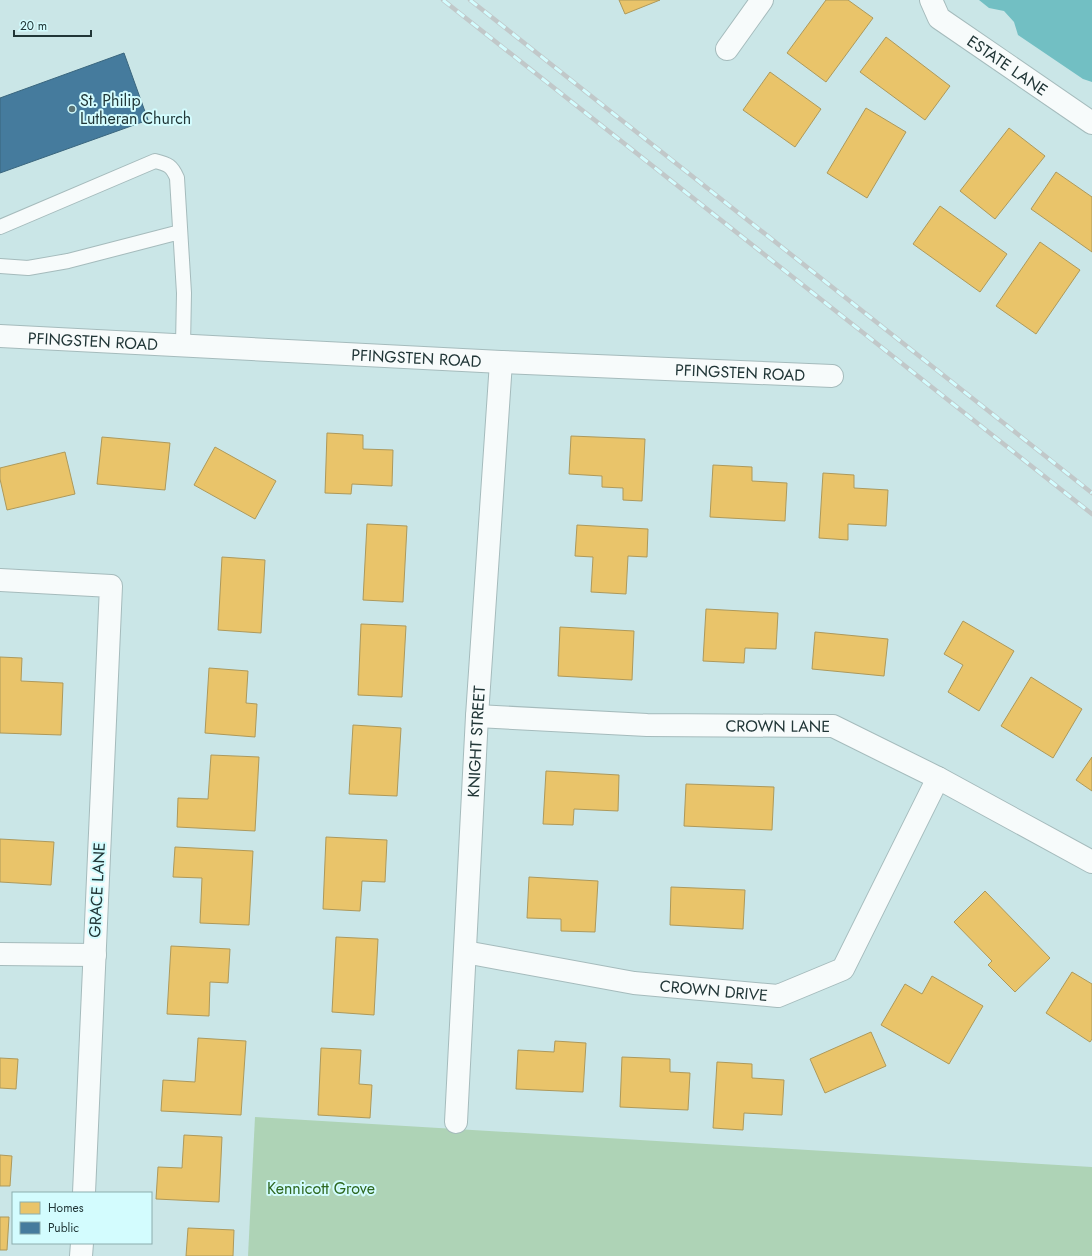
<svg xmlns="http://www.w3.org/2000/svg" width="1092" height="1256" font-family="Jost,sans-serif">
  <rect width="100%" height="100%" fill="#cae6e7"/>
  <!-- green -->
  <path fill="#aed3b6" d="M 255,1117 L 1092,1167 L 1092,1256 L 248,1256 Z"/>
  <!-- water -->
  <path fill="#72bfc3" d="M 979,0 L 1092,0 L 1092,82 L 1083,79 L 1018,35 L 1014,22 L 1004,11 L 989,8 Z"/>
  <!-- homes -->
  <path fill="#e9c46a" stroke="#ad995b" d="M 619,0 L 660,0 L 625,14 Z
    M 826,0 L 848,0 L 873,18 L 826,82 L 787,53 Z
    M 886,37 L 950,86 L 925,120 L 860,72 Z
    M 770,72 L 821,109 L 795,147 L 743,110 Z
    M 866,108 L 906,132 L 867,198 L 827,173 Z
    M 1009,128 L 1045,156 L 995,219 L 960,191 Z
    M 1056,172 L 1092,197 L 1092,252 L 1031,209 Z
    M 940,206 L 1007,254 L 980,292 L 913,244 Z
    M 1040,242 L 1080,270 L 1036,334 L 996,306 Z
    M 327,433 L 363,435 L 363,449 L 393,450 L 392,486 L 352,484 L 351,494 L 325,493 Z
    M 571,436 L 645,439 L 642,501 L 623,500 L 623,488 L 602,487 L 602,476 L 569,474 Z
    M 102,437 L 170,443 L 165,490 L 97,484 Z
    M 215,447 L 276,481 L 255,519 L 194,485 Z
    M 65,452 L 75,494 L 7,510 L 0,479 L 0,468 Z
    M 713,465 L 752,467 L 752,481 L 787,483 L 785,521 L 710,517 Z
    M 823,473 L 854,475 L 854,488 L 888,490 L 886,526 L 848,524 L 848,540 L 819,538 Z
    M 367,524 L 407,526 L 403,602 L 363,600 Z
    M 577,525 L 648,529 L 647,557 L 628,556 L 626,594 L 591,592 L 593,557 L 575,556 Z
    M 222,557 L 265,560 L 261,633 L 218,630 Z
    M 706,609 L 778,613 L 776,649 L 745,648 L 744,663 L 703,661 Z
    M 963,621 L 1014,651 L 979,711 L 948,692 L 963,665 L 944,654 Z
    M 361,624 L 406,626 L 402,697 L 358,695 Z
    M 560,627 L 634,631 L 632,680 L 558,676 Z
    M 815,632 L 888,639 L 884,676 L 812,669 Z
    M 0,657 L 22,658 L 21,681 L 63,683 L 61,735 L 0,733 Z
    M 209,668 L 248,671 L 246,703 L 257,704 L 255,737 L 205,733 Z
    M 1031,677 L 1082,709 L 1053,758 L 1001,726 Z
    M 353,725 L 401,728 L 397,796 L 349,794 Z
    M 211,755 L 259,757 L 255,831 L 177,827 L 178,798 L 208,799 Z
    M 1092,757 L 1092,791 L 1076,780 Z
    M 546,771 L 619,775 L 618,811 L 574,809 L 573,825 L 543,824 Z
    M 686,784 L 774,787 L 772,830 L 684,826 Z
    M 326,837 L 387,840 L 385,882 L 362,881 L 360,911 L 323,909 Z
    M 0,839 L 54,842 L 51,885 L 0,882 Z
    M 175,847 L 253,851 L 249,925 L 200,923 L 202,878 L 173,877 Z
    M 529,877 L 598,881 L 595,932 L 561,931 L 561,919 L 527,918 Z
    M 671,887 L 745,890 L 743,929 L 670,925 Z
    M 985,891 L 1050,958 L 1015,992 L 988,965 L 992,961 L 954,922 Z
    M 336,937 L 378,939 L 374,1015 L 332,1012 Z
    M 171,946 L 230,949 L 228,983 L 210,982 L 209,1016 L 167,1014 Z
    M 1072,972 L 1092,984 L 1092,1039 L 1090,1042 L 1046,1013 Z
    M 932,976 L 983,1006 L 949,1064 L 881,1025 L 905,984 L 922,994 Z
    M 871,1032 L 886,1066 L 825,1093 L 810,1059 Z
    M 198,1038 L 246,1041 L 241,1115 L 161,1111 L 163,1080 L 195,1082 Z
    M 555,1041 L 586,1043 L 583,1092 L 516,1089 L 518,1050 L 554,1052 Z
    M 321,1048 L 361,1050 L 359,1084 L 372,1085 L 370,1118 L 318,1115 Z
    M 622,1057 L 670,1059 L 670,1072 L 690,1073 L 688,1110 L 620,1107 Z
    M 0,1058 L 18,1059 L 16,1089 L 0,1088 Z
    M 717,1062 L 752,1064 L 752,1078 L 784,1080 L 782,1115 L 744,1113 L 743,1130 L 713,1128 Z
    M 184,1135 L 222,1137 L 219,1202 L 156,1199 L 158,1167 L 182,1168 Z
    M 0,1155 L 12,1156 L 10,1186 L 0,1186 Z
    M 0,1217 L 9,1217 L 7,1250 L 0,1250 Z
    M 188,1228 L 234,1230 L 233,1256 L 186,1256 Z"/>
  <!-- public -->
  <path fill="#457b9d" stroke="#3a667e" d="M 124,53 L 148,120 L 0,173 L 0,98 Z"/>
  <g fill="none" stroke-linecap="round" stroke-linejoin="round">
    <defs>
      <path id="lane" d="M 0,227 L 155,161 C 168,164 172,166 177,178 L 184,293 L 183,345
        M 0,266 L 28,268 L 68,261 L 180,232"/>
      <g id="street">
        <path id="s1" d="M 931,0 L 939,18 L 1092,123"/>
        <path d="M 727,49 L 762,0"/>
        <path id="s2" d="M 0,336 L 501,362 L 832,376"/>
        <path d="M 0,580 L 111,586 L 84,1193"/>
        <path id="s3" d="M 477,716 L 647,725 L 833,726 L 938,778 L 1092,862"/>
        <path id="s4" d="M 465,952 L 634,983 L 778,996 L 843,969 L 938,778"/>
        <path d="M 0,954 L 95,955"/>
        <path id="s5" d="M 456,1122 L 477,716 L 501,362"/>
        <path d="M 81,1256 L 82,1243"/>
      </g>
    </defs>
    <!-- lane casing -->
    <use href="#lane" stroke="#a5bbbc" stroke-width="16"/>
    <!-- street casing -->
    <use href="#street" stroke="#a5bbbc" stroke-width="24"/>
    <!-- lane -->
    <use href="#lane" stroke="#f7fbfb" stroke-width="14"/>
    <!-- street -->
    <use href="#street" stroke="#f7fbfb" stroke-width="22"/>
    <defs>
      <path id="rail" d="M 443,0 L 1092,514
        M 470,0 L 1092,493"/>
    </defs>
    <!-- rail casing -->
    <use href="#rail" stroke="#c1c8c9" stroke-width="4.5"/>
    <!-- rail -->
    <use href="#rail" stroke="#d3fcfe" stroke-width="3" stroke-dasharray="9" stroke-linecap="butt"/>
  </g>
  <!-- markers -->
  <circle fill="#5c7475" stroke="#d3fcfe" stroke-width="1.5" cx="72" cy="109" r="4"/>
  <g text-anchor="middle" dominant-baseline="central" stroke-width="4" stroke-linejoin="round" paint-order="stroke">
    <!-- street labels -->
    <g font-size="16" fill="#213637" stroke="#d3fcfe">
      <text stroke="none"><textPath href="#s1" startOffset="103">ESTATE LANE</textPath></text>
      <text stroke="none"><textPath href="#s2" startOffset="93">PFINGSTEN ROAD</textPath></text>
      <text stroke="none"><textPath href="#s2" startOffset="417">PFINGSTEN ROAD</textPath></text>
      <text stroke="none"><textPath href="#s2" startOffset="741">PFINGSTEN ROAD</textPath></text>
      <text stroke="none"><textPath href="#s3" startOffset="301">CROWN LANE</textPath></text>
      <text stroke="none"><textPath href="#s5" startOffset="381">KNIGHT STREET</textPath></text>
      <text transform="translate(97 890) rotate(-87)">GRACE LANE</text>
      <text stroke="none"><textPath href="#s4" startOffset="252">CROWN DRIVE</textPath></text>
    </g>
    <!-- poi labels -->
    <g font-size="16" fill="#213637" stroke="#d3fcfe" text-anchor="start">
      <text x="80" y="100">St. Philip<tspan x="80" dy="18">Lutheran Church</tspan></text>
    </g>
    <!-- park labels -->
    <g font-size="16" fill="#2d671f" stroke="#d3fcfe">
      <text x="321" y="1188">Kennicott Grove</text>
    </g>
  </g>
  <!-- legend -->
  <rect x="12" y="1192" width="140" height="52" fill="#d3fcfe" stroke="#8cadae"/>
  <rect x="20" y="1202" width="20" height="12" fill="#e9c46a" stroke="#8cadae"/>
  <text x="48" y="1212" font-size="12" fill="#213637">Homes</text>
  <rect x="20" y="1222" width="20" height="12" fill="#457b9d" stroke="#8cadae"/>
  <text x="48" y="1232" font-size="12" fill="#213637">Public</text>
  <!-- scale -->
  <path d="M14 30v6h77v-6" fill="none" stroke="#213637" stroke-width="2"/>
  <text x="20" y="30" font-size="12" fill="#213637" stroke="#d3fcfe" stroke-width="3" paint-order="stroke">20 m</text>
</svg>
